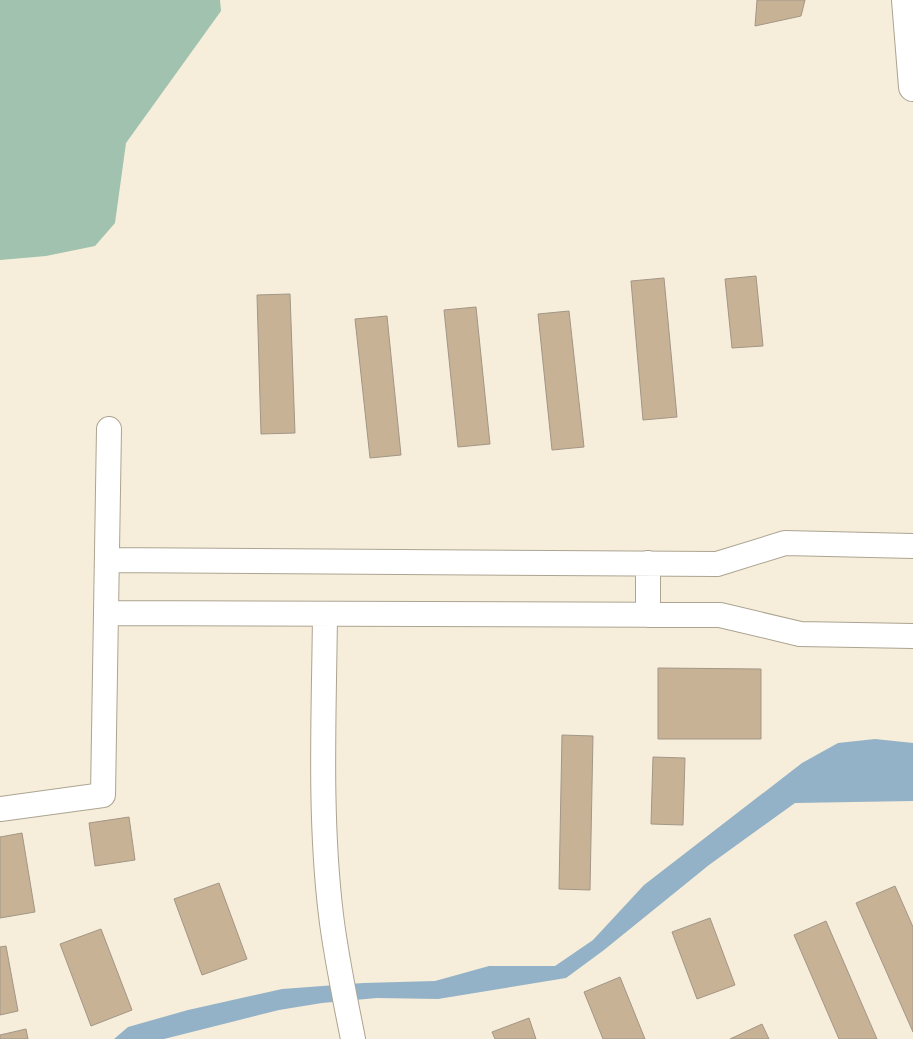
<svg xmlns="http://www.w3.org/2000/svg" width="913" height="1039" font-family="'Fira Sans',sans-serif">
  <rect width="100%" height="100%" fill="#f6eeda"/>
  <!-- forest -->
  <path fill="#a0c2af" d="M 0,0 L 220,0 L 221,11 L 126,143 L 115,223 L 95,246 L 46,256 L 0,260 Z"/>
  <!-- water -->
  <path fill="#94b2c7" d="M 875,739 L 913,743 L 913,801 L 795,803 L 709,865 L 604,950 L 566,978 L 438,999 L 377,998 L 322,1003 L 279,1010 L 164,1039 L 114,1039 L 128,1027 L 188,1010 L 282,989 L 363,983 L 435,981 L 489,966 L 555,966 L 593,940 L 644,885 L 802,763 L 838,743 Z"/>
  <!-- building -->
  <path fill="#c7b296" stroke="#a39686" d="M 757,0 L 805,0 L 801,16 L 755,26 Z
    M 756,276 L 763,346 L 732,348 L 725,279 Z
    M 664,278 L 677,417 L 643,420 L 631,281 Z
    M 290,294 L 295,433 L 261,434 L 257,295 Z
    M 476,307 L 490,444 L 458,447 L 444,310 Z
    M 569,311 L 584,447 L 552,450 L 538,314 Z
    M 387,316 L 401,455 L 370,458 L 355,319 Z
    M 658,668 L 761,669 L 761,739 L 658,739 Z
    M 562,735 L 593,736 L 590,890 L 559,889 Z
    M 653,757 L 685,758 L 683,825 L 651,824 Z
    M 129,817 L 135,860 L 95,866 L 89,823 Z
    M 22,833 L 35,912 L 0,918 L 0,837 Z
    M 219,883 L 247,959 L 202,975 L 174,899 Z
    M 895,886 L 913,927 L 913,1032 L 856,903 Z
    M 710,918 L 735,985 L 697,999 L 672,932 Z
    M 826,921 L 877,1039 L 839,1039 L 794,935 Z
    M 101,929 L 132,1010 L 91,1026 L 60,944 Z
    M 6,946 L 18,1011 L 0,1015 L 0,947 Z
    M 620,977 L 645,1039 L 603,1039 L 584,992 Z
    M 529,1018 L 536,1039 L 495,1039 L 492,1032 Z
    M 762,1024 L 769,1039 L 730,1039 Z
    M 26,1029 L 28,1039 L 0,1039 L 0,1035 Z"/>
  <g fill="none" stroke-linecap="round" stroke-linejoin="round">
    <defs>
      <path id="minor" d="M 107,560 L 717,564 L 785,543 L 913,546
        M 106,613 L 720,615 L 800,634 L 913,636
        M 325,614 C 324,714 319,816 331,915 C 336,957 345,998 353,1039
        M 648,615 L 648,563
        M 0,809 L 103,795 L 109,429"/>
      <path id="major" d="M 906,0 L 913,87"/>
    </defs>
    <!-- minor casing -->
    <use href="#minor" stroke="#aca491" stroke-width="26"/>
    <!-- major casing -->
    <use href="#major" stroke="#aca491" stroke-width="30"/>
    <!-- minor -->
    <use href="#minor" stroke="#fff" stroke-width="24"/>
    <!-- major -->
    <use href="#major" stroke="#fff" stroke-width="28"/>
  </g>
</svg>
